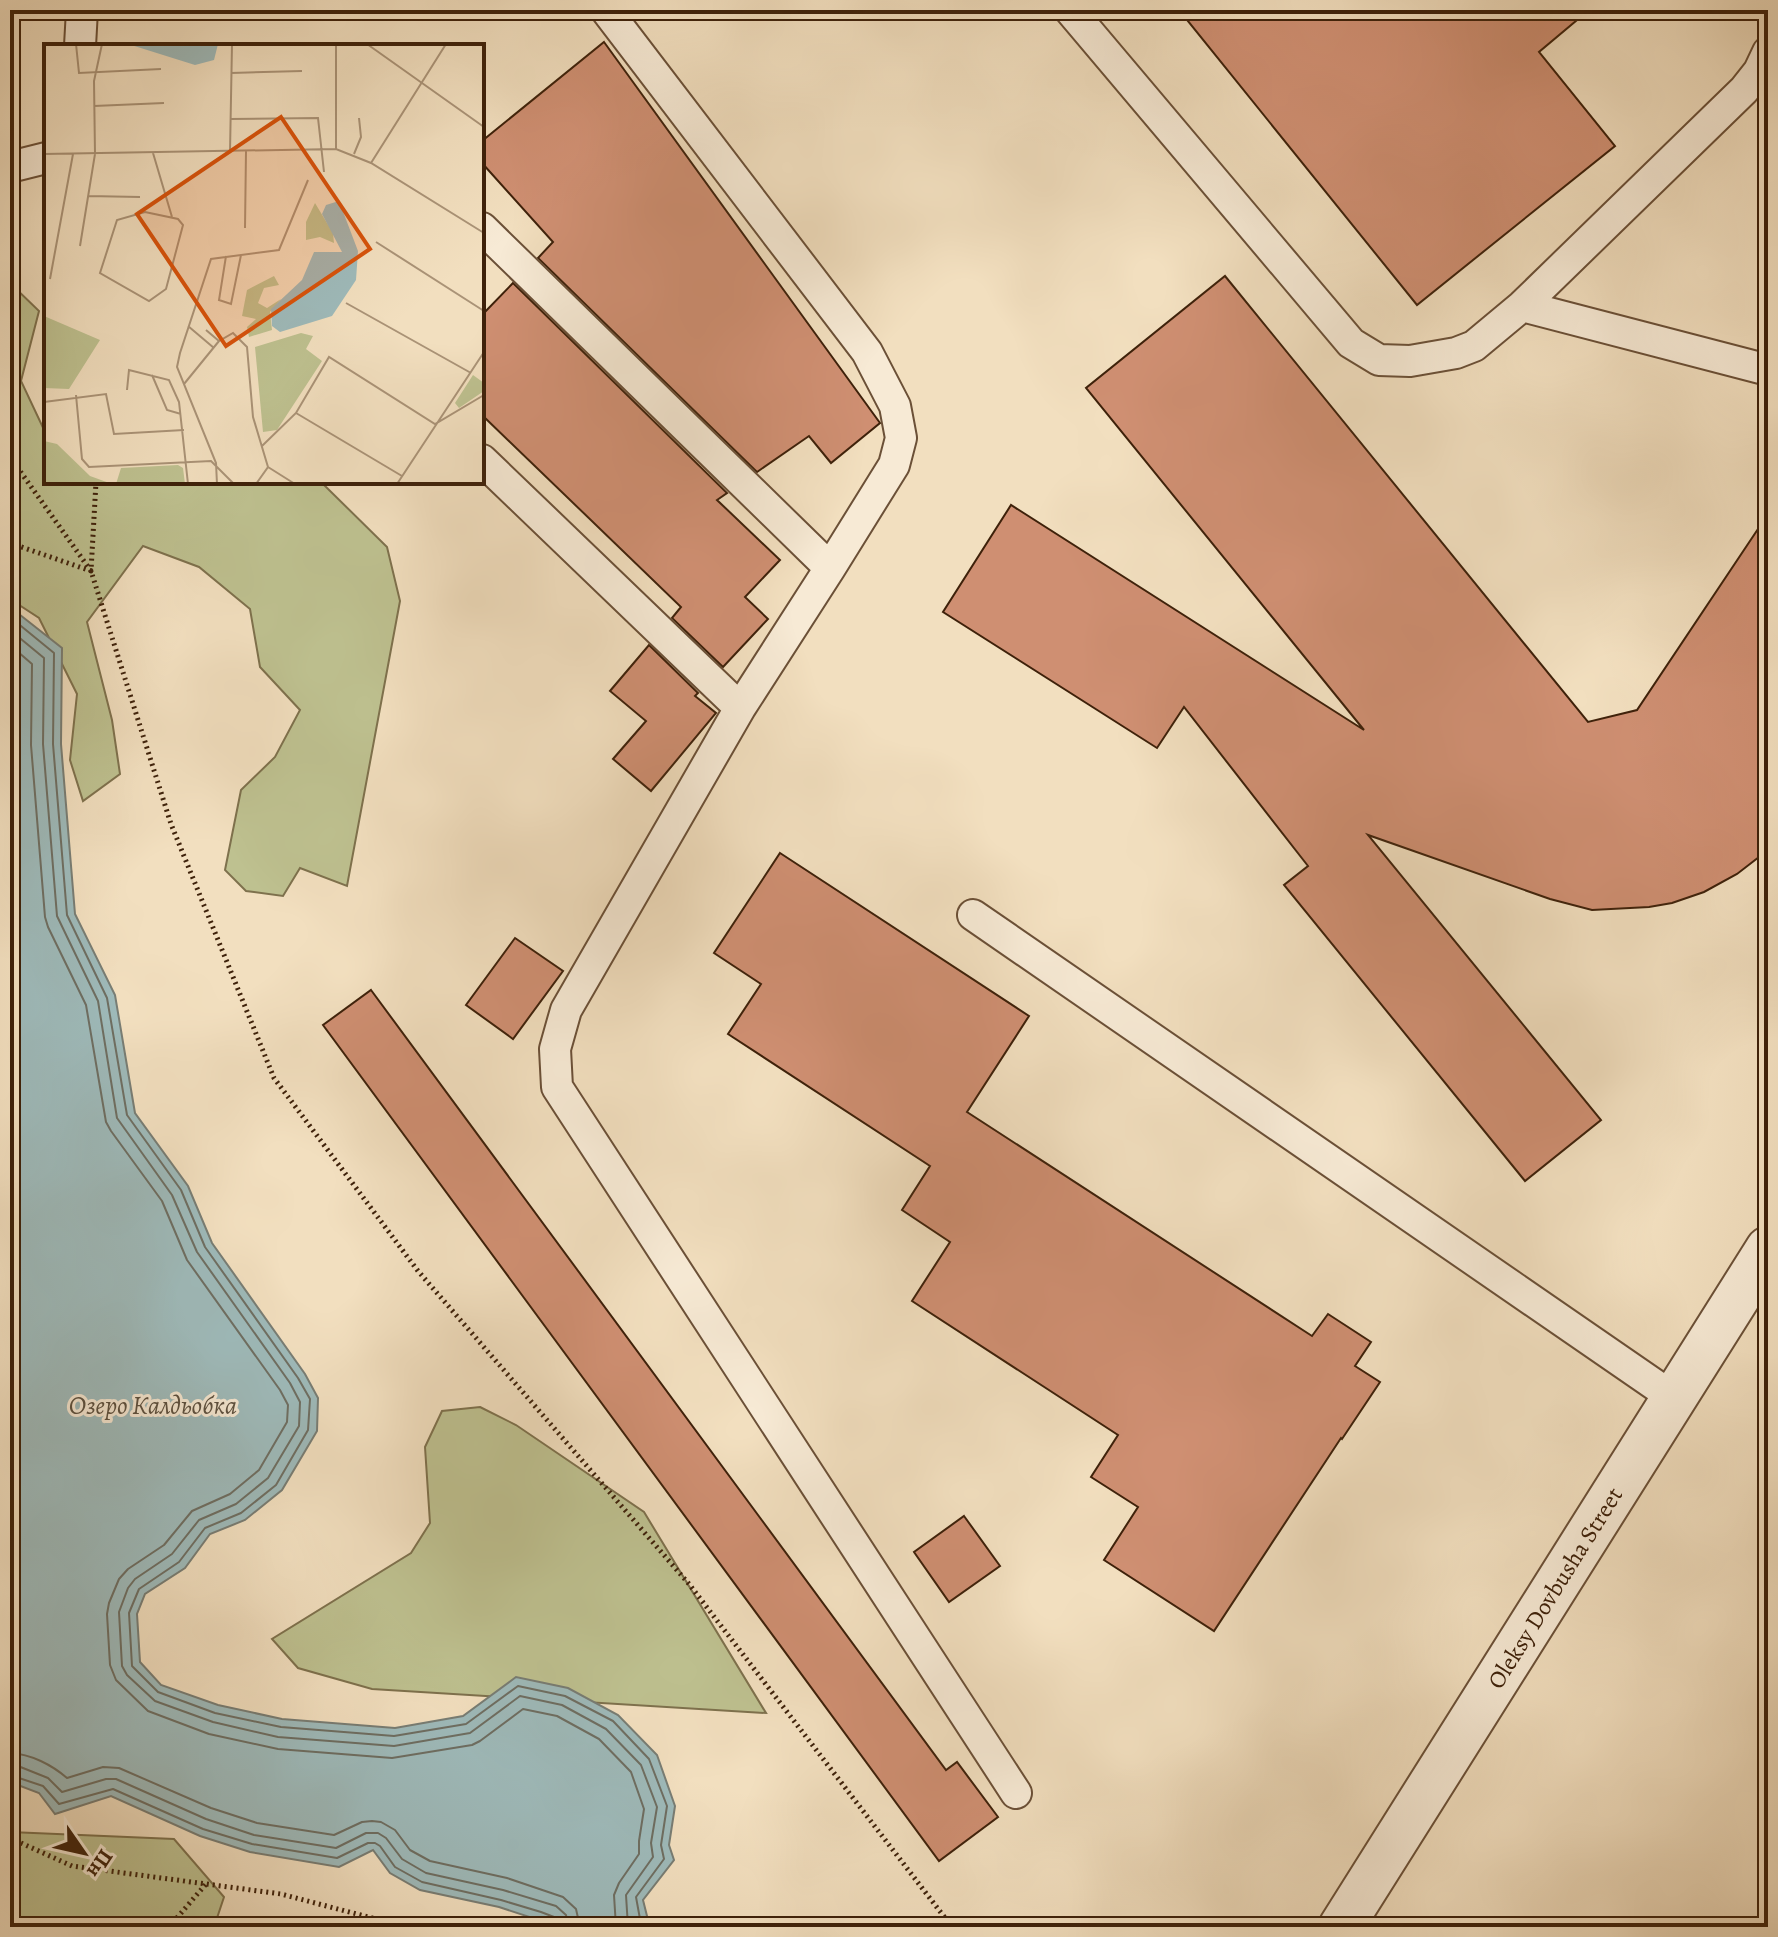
<svg xmlns="http://www.w3.org/2000/svg" width="1778" height="1937" font-family="Alegreya,serif">
  <rect width="100%" height="100%" fill="#f2dfbf"/>
  <filter id="stains"><feTurbulence type="fractalNoise" baseFrequency=".0025" numOctaves="4"/><feColorMatrix values="0 0 0 0 .2 0 0 0 0 .09 0 0 0 0 .02 0 0 0 .5 -.17"/></filter>
  <radialGradient id="worn" r=".72"><stop offset=".6" stop-color="#630" stop-opacity="0"/><stop offset="1" stop-color="#630" stop-opacity=".3"/></radialGradient>
  <!-- green -->
  <path fill="#bec190" stroke="#7e714d" stroke-width="2" d="M 10,283 L 39,311 L 21,381 L 46,434 L 46,482 L 321,482 L 387,547 L 400,601 L 347,886 L 300,868 L 283,896 L 246,891 L 225,870 L 241,790 L 275,757 L 300,710 L 260,667 L 250,609 L 199,567 L 143,546 L 87,622 L 112,720 L 120,774 L 83,801 L 70,760 L 77,694 L 39,618 L 10,599 Z
    M 480,1407 L 516,1425 L 644,1512 L 766,1713 L 372,1689 L 298,1668 L 272,1639 L 411,1553 L 430,1523 L 425,1447 L 442,1411 Z
    M 10,1832 L 174,1839 L 224,1897 L 214,1927 L 10,1927 Z"/>
  <!-- water -->
  <path fill="#9ebaba" stroke="#787d74" stroke-width="2" d="M 10,607 L 62,648 L 61,744 L 75,914 L 115,995 L 135,1113 L 188,1186 L 212,1243 L 305,1374 L 318,1398 L 317,1431 L 282,1490 L 245,1520 L 210,1534 L 185,1568 L 145,1594 L 137,1614 L 140,1662 L 161,1685 L 218,1705 L 282,1719 L 395,1728 L 463,1716 L 516,1677 L 568,1688 L 618,1715 L 657,1755 L 675,1806 L 669,1845 L 674,1860 L 643,1900 L 648,1920 L 645,1927 L 560,1927 L 499,1907 L 420,1890 L 390,1873 L 373,1850 L 339,1867 L 250,1852 L 200,1836 L 111,1796 L 55,1814 L 39,1793 L 10,1782 Z"/>
  <g fill="none" stroke-linecap="round" stroke-linejoin="round">
    <!-- shore -->
    <path stroke="#6e6e62" stroke-width="2" d="M 10,617 L 54,653 L 53,744 L 67,915 L 107,998 L 127,1115 L 181,1190 L 205,1247 L 298,1378 L 310,1399 L 308,1430 L 276,1485 L 241,1513 L 205,1528 L 179,1562 L 139,1589 L 129,1613 L 132,1666 L 158,1692 L 215,1713 L 281,1727 L 394,1736 L 466,1724 L 518,1686 L 565,1696 L 613,1721 L 649,1759 L 667,1806 L 661,1845 L 664,1859 L 636,1897 L 640,1919 L 639,1927
      M 10,630 L 44,658 L 43,744 L 57,916 L 98,1001 L 117,1118 L 172,1195 L 197,1252 L 290,1383 L 300,1402 L 299,1426 L 268,1478 L 236,1504 L 199,1520 L 172,1554 L 135,1579 L 128,1588 L 119,1612 L 122,1666 L 127,1675 L 155,1701 L 213,1722 L 278,1737 L 394,1746 L 470,1733 L 520,1696 L 562,1705 L 606,1729 L 641,1765 L 657,1807 L 651,1843 L 653,1857 L 626,1895 L 628,1927
      M 10,645 L 32,664 L 31,745 L 45,917 L 48,927 L 86,1005 L 106,1122 L 111,1131 L 162,1201 L 187,1260 L 280,1390 L 288,1405 L 287,1422 L 259,1470 L 230,1494 L 192,1511 L 164,1545 L 128,1569 L 119,1579 L 109,1603 L 107,1614 L 110,1665 L 116,1680 L 148,1711 L 209,1734 L 278,1749 L 392,1758 L 472,1745 L 480,1741 L 523,1709 L 557,1716 L 599,1739 L 631,1772 L 644,1809 L 639,1841 L 639,1854 L 619,1883 L 614,1895 L 616,1927
      M 10,1753 C 31,1754 52,1765 67,1778 L 103,1767 L 119,1768 L 211,1808 L 257,1823 L 334,1835 L 362,1822 L 372,1821 L 381,1822 L 395,1830 L 410,1850 L 430,1861 L 507,1878 L 563,1897 L 576,1909 L 580,1927
      M 10,1765 L 18,1766 L 48,1778 L 62,1792 L 106,1779 L 116,1779 L 206,1819 L 254,1835 L 336,1848 L 366,1833 L 378,1833 L 386,1838 L 402,1859 L 426,1873 L 503,1890 L 556,1906 L 566,1915 L 568,1927
      M 10,1775 L 43,1786 L 59,1804 L 113,1789 L 203,1829 L 252,1844 L 337,1858 L 368,1843 L 375,1843 L 380,1846 L 395,1867 L 422,1882 L 501,1900 L 541,1912 L 554,1917 L 558,1922 L 558,1927"/>
  </g>
  <!-- building -->
  <path fill="#cf8f72" stroke="#3e210a" stroke-width="2" d="M 1179,10 L 1589,10 L 1539,52 L 1615,146 L 1417,305 Z
    M 604,42 L 880,423 L 831,463 L 809,436 L 757,472 L 538,258 L 553,242 L 482,163 L 482,141 Z
    M 1225,276 L 1588,722 L 1637,710 L 1768,514 L 1768,850 L 1737,874 L 1704,892 L 1672,903 L 1649,907 L 1592,910 L 1550,899 L 1368,835 L 1601,1120 L 1525,1181 L 1284,885 L 1308,866 L 1184,707 L 1157,748 L 943,612 L 1011,505 L 1364,730 L 1086,388 Z
    M 513,283 L 727,493 L 717,500 L 780,560 L 745,597 L 768,619 L 723,667 L 672,618 L 681,607 L 482,415 L 482,315 Z
    M 649,645 L 698,693 L 695,696 L 716,713 L 651,791 L 613,759 L 646,721 L 610,691 Z
    M 780,853 L 1029,1016 L 967,1112 L 1312,1336 L 1328,1314 L 1371,1342 L 1355,1366 L 1380,1382 L 1342,1439 L 1341,1438 L 1214,1631 L 1104,1560 L 1138,1507 L 1091,1477 L 1118,1435 L 912,1301 L 950,1242 L 902,1210 L 930,1166 L 728,1034 L 761,984 L 714,953 Z
    M 515,938 L 563,971 L 513,1039 L 466,1005 Z
    M 371,990 L 946,1770 L 957,1762 L 998,1817 L 939,1861 L 323,1025 Z
    M 964,1516 L 1000,1566 L 949,1602 L 914,1552 Z"/>
  <g fill="none" stroke-linecap="round" stroke-linejoin="round">
    <defs>
      <path id="service" d="M 606,10 L 867,352 L 895,406 L 901,438 L 894,465 L 830,568 L 740,708 L 566,1010 L 555,1049 L 557,1087 L 1016,1793
        M 1070,10 L 1351,343 L 1379,360 L 1410,361 L 1456,353 L 1474,346 L 1522,306 L 1744,90 L 1759,71 L 1768,52
        M 80,46 L 82,10
        M 10,167 L 46,158
        M 482,228 L 830,568
        M 1522,306 L 1768,370
        M 482,460 L 740,708
        M 973,915 L 1674,1398"/>
      <path id="minor" d="M 1341,1927 L 1768,1249"/>
    </defs>
    <!-- service casing -->
    <use href="#service" stroke="#6b5037" stroke-width="34"/>
    <!-- minor casing -->
    <use href="#minor" stroke="#6b5037" stroke-width="48"/>
    <!-- path -->
    <path stroke="#3e210a" stroke-width="5" stroke-dasharray="2 4" stroke-linecap="butt" d="M 10,457 L 91,571 L 171,824 L 274,1078 L 418,1271 L 689,1584 L 952,1927
      M 10,543 L 91,571 L 96,482
      M 10,1838 L 72,1866 L 281,1894 L 406,1927
      M 169,1927 L 206,1884"/>
    <!-- service -->
    <use href="#service" stroke="#f7ead5" stroke-width="30"/>
    <!-- minor -->
    <use href="#minor" stroke="#f7ead5" stroke-width="44"/>
  </g>
  <g text-anchor="middle" dominant-baseline="central" stroke-width="6" stroke-linejoin="round" paint-order="stroke">
    <!-- street labels -->
    <g font-size="24" fill="#3e210a" stroke="#f7ead5">
      <text transform="translate(1555 1588) rotate(-58)">Oleksy Dovbusha Street</text>
    </g>
    <!-- water labels -->
    <g font-size="26" font-style="italic" fill="#5b4f3f" stroke="#f7ead5">
      <text x="153" y="1405">Озеро Калдьобка</text>
    </g>
  </g>
  <!-- overview -->
  <g transform="translate(44 44)">
    <rect width="440" height="440" fill="#f2dfbf"/>
    <path d="M 271,159 L 289,189 L 290,199 L 276,193 L 262,196 L 262,178 ZM 230,232 L 235,241 L 220,244 L 214,259 L 223,264 L 237,255 L 226,268 L 228,286 L 205,293 L 203,283 L 212,275 L 198,272 L 203,246 ZM 0,272 L 56,296 L 25,345 L 0,344 ZM 257,289 L 269,292 L 262,305 L 278,317 L 233,386 L 219,388 L 211,303 ZM 429,331 L 440,339 L 440,347 L 415,364 L 411,359 ZM 0,397 L 13,400 L 46,432 L 68,440 L 0,440 ZM 134,421 L 139,424 L 141,440 L 72,440 L 77,424 Z" fill="#bec190"/>
    <path d="M 84,0 L 174,0 L 170,16 L 151,21 ZM 295,157 L 314,207 L 312,236 L 288,272 L 236,288 L 228,282 L 227,265 L 258,236 L 270,208 L 298,208 L 278,170 L 282,161 Z" fill="#9ebaba"/>
    <path fill="none" stroke="#aa9377" stroke-width="2" d="M 32,0 L 35,29 L 117,25M 292,0 L 292,105M 323,0 L 440,83M 187,29 L 258,27M 50,62 L 120,59M 186,75 L 274,74 L 280,128M 186,108 L 188,0M 109,109 L 128,173M 0,110 L 292,105 L 327,119 L 440,189M 310,110 L 317,93 L 315,74M 327,119 L 402,0M 44,152 L 96,153M 101,168 L 134,175 L 139,181 L 122,245 L 105,257 L 56,229 L 73,176 ZM 201,184 L 202,107M 332,198 L 440,267M 36,202 L 51,110 L 50,37 L 58,0M 182,212 L 175,256 L 187,260 L 197,211M 6,235 L 29,110M 302,259 L 427,329M 144,282 L 170,304M 162,286 L 175,297 L 189,289 L 203,303 L 209,373 L 224,423 L 212,440M 108,331 L 123,366 L 137,370M 140,340 L 175,297M 83,346 L 85,326 L 125,336 L 135,358 L 144,440M 32,351 L 38,415 L 45,423 L 167,417 L 190,440M 0,358 L 62,350 L 70,390 L 140,386M 252,369 L 358,432M 218,402 L 252,369 L 285,313 L 391,380 L 440,351M 224,423 L 251,440M 173,440 L 172,419 L 133,323 L 136,309 L 167,215 L 235,206 L 264,136M 353,440 L 440,308"/>
    <path fill="#d7530c" fill-opacity="0.15" stroke="#d7530c" stroke-width="4" d="M 237,73 L 326,205 L 182,302 L 93,170 Z"/>
    <rect width="440" height="440" fill="none" stroke="#3e210a" stroke-width="4"/>
  </g>
  <!-- margin -->
  <rect width="1778" height="1937" fill="none" stroke="#f2dfbf" stroke-width="40"/>
  <rect x="12" y="12" width="1754" height="1913" fill="none" stroke="#3e210a" stroke-width="4"/>
  <rect x="20" y="20" width="1738" height="1897" fill="none" stroke="#3e210a" stroke-width="2"/>
  <!-- north arrow -->
  <g transform="translate(84 1853) rotate(124)" stroke="#f7ead5" stroke-width="6" paint-order="stroke">
  <path d="M0-6L14 30L0 20L-14 30Z" fill="#3e210a"/>
  <text y="-12" font-size="22" font-weight="bold" text-anchor="middle" fill="#3e210a">Пн</text>
  </g>
  <rect width="100%" height="100%" filter="url(#stains)"/>
  <rect width="100%" height="100%" fill="url(#worn)"/>
</svg>
